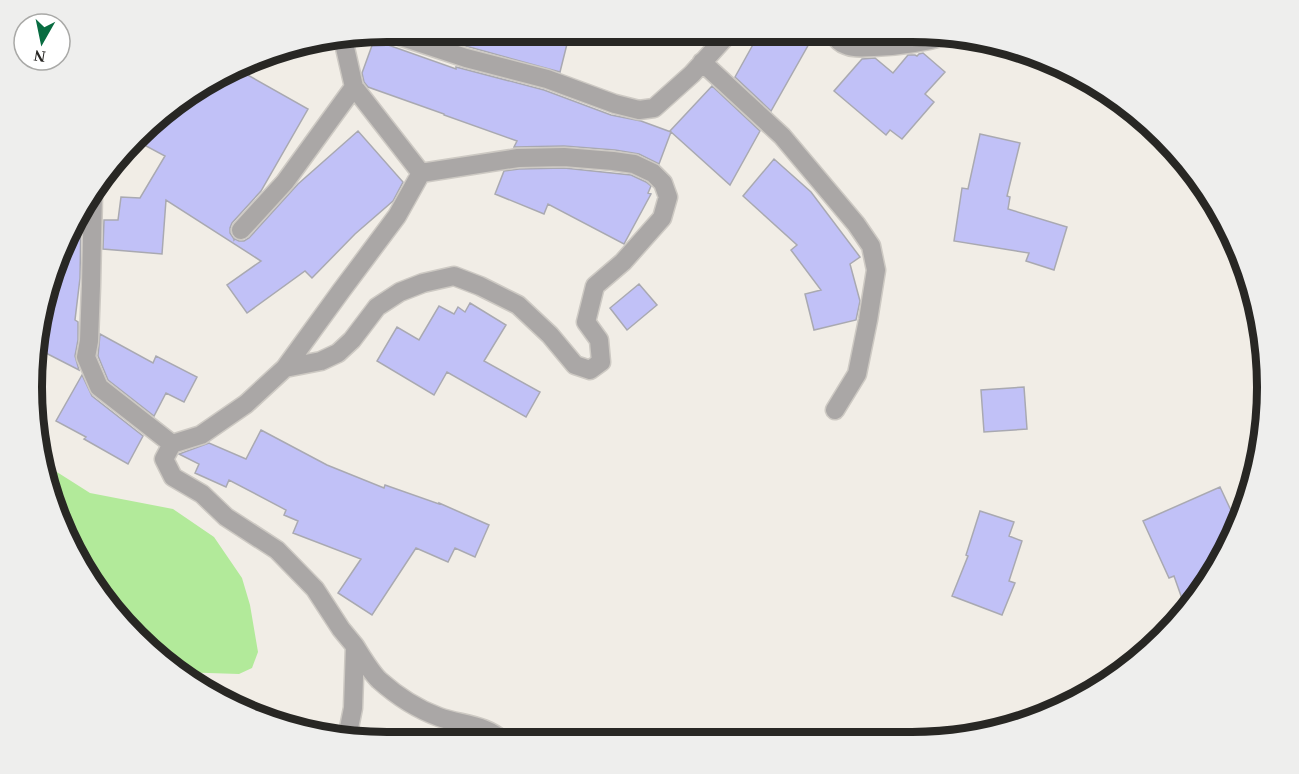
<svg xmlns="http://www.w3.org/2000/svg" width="1299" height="774" font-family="Georgia,serif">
  <rect width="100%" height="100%" fill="#f1ede6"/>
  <!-- green -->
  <path fill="#b2ea9a" d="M 44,460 L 49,467 L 90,493 L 173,509 L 214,537 L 242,578 L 250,605 L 258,652 L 252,668 L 239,674 L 178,672 L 105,604 L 50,502 Z"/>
  <!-- building -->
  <path fill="#c1c1f7" stroke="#a9a9b1" stroke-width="1.5" d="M 466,32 L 570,32 L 560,72 L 462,45 Z
    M 760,32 L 793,32 L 810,42 L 771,111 L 735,77 Z
    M 374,40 L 456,69 L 456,67 L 544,90 L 611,115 L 641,121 L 671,132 L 659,164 L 639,154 L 615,150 L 564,146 L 514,147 L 517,141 L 444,115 L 444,114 L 368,87 L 364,82 L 362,73 Z
    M 923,53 L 945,72 L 925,94 L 934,102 L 902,139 L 890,130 L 886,135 L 834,91 L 862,59 L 875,58 L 893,73 L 908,55 L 915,55 L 917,56 L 919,54 Z
    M 237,69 L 308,109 L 261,191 L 232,223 L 230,228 L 230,233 L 234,239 L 234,240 L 235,239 L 239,241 L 244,241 L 249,238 L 298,184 L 358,131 L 403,182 L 393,201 L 355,234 L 312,278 L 305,271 L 247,313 L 227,285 L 261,261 L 166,200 L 162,254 L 103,249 L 104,220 L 118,220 L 121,197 L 140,198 L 165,156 L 146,146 L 165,111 L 171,105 Z
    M 712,86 L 760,131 L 730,185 L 670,131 Z
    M 980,134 L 1020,143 L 1007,196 L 1010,197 L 1008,209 L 1067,227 L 1054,270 L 1026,261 L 1029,253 L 954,241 L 962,188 L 968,189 Z
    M 774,159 L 811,192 L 860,257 L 850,264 L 860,301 L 856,320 L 814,330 L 805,294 L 821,290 L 791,250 L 797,245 L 743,196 Z
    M 564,168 L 631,175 L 646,182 L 651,186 L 648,193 L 651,194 L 624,244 L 548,204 L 544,214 L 495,194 L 504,171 L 519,169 Z
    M 81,215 L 80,278 L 75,320 L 78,322 L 78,340 L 75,356 L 79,370 L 38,349 L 50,273 Z
    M 639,284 L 657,305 L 627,330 L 610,308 Z
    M 470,303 L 506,325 L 484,361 L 540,392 L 526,417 L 447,372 L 434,395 L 377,361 L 397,327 L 419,340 L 439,306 L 454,314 L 458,307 L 465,312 Z
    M 100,334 L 153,363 L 156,356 L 197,377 L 184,402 L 166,393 L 154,416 L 108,380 L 98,356 Z
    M 82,375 L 92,396 L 143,436 L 128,464 L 84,439 L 86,437 L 56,421 Z
    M 1024,387 L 1027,429 L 984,432 L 981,390 Z
    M 261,430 L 327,465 L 384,488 L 385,485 L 439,504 L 439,503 L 489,525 L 475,557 L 455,548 L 448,562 L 416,548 L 372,615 L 338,593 L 361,559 L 293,533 L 298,521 L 284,515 L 286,510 L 229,480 L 226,487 L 195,473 L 199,464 L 179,454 L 209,443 L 246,459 Z
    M 1220,487 L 1235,519 L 1207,585 L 1186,610 L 1174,576 L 1169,578 L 1143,521 Z
    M 980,511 L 1014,522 L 1009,536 L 1022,541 L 1009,581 L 1015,583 L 1002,615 L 952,596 L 968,556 L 966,555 Z"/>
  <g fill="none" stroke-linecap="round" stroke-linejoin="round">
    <defs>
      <path id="minor" d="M 387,32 L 466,58 L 547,79 L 615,104 L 639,110 L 654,108 L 692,74 L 730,32
        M 832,32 C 835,37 840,43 846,45 C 854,49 865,47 874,47 C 902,46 922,43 949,35
        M 343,39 L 354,87 L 421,173 L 397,216 L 341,291 L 285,368 L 246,404 L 201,435 L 172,444 L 164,459 L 173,477 L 202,494 L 226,517 L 277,550 L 315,589 L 341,629 L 355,646 L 353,708 L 347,738
        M 702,62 L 782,136 L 856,224 L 871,246 L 876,270 L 868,320 L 857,374 L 835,410
        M 93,193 L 91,286 L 89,341 L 86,357 L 99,387 L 172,444
        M 241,230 L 285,182 L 354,87
        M 285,368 L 321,361 L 338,353 L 352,340 L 377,307 L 400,292 L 423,283 L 454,276 L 480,286 L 518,305 L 550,335 L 575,365 L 590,370 L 601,362 L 599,340 L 586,322 L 595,286 L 623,262 L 662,218 L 668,197 L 663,183 L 653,173 L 634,164 L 613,161 L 564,157 L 518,158 L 421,173
        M 355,646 C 362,657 370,671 379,680 C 397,696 417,709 439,717 C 461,725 486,724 504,742"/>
    </defs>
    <!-- minor casing -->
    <use href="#minor" stroke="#cdc9c3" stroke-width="21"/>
    <!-- minor -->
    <use href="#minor" stroke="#aaa7a6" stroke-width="18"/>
  </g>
  <!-- crop -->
  <path d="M0 0H1299V774H0ZM387 42H912A345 345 0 0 1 1257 387V387A345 345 0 0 1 912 732H387A345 345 0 0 1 42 387V387A345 345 0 0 1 387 42Z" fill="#eeeeed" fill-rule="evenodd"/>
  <path fill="none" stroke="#282724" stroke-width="8" d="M387 42H912A345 345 0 0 1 1257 387V387A345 345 0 0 1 912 732H387A345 345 0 0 1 42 387V387A345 345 0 0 1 387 42Z"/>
  <!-- north arrow -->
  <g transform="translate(42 42) rotate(189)"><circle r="28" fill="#ffffff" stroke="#a9a9a7" stroke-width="1.5"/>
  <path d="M0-4.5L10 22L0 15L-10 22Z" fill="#086c41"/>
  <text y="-9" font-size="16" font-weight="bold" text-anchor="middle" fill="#282724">N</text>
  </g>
</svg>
